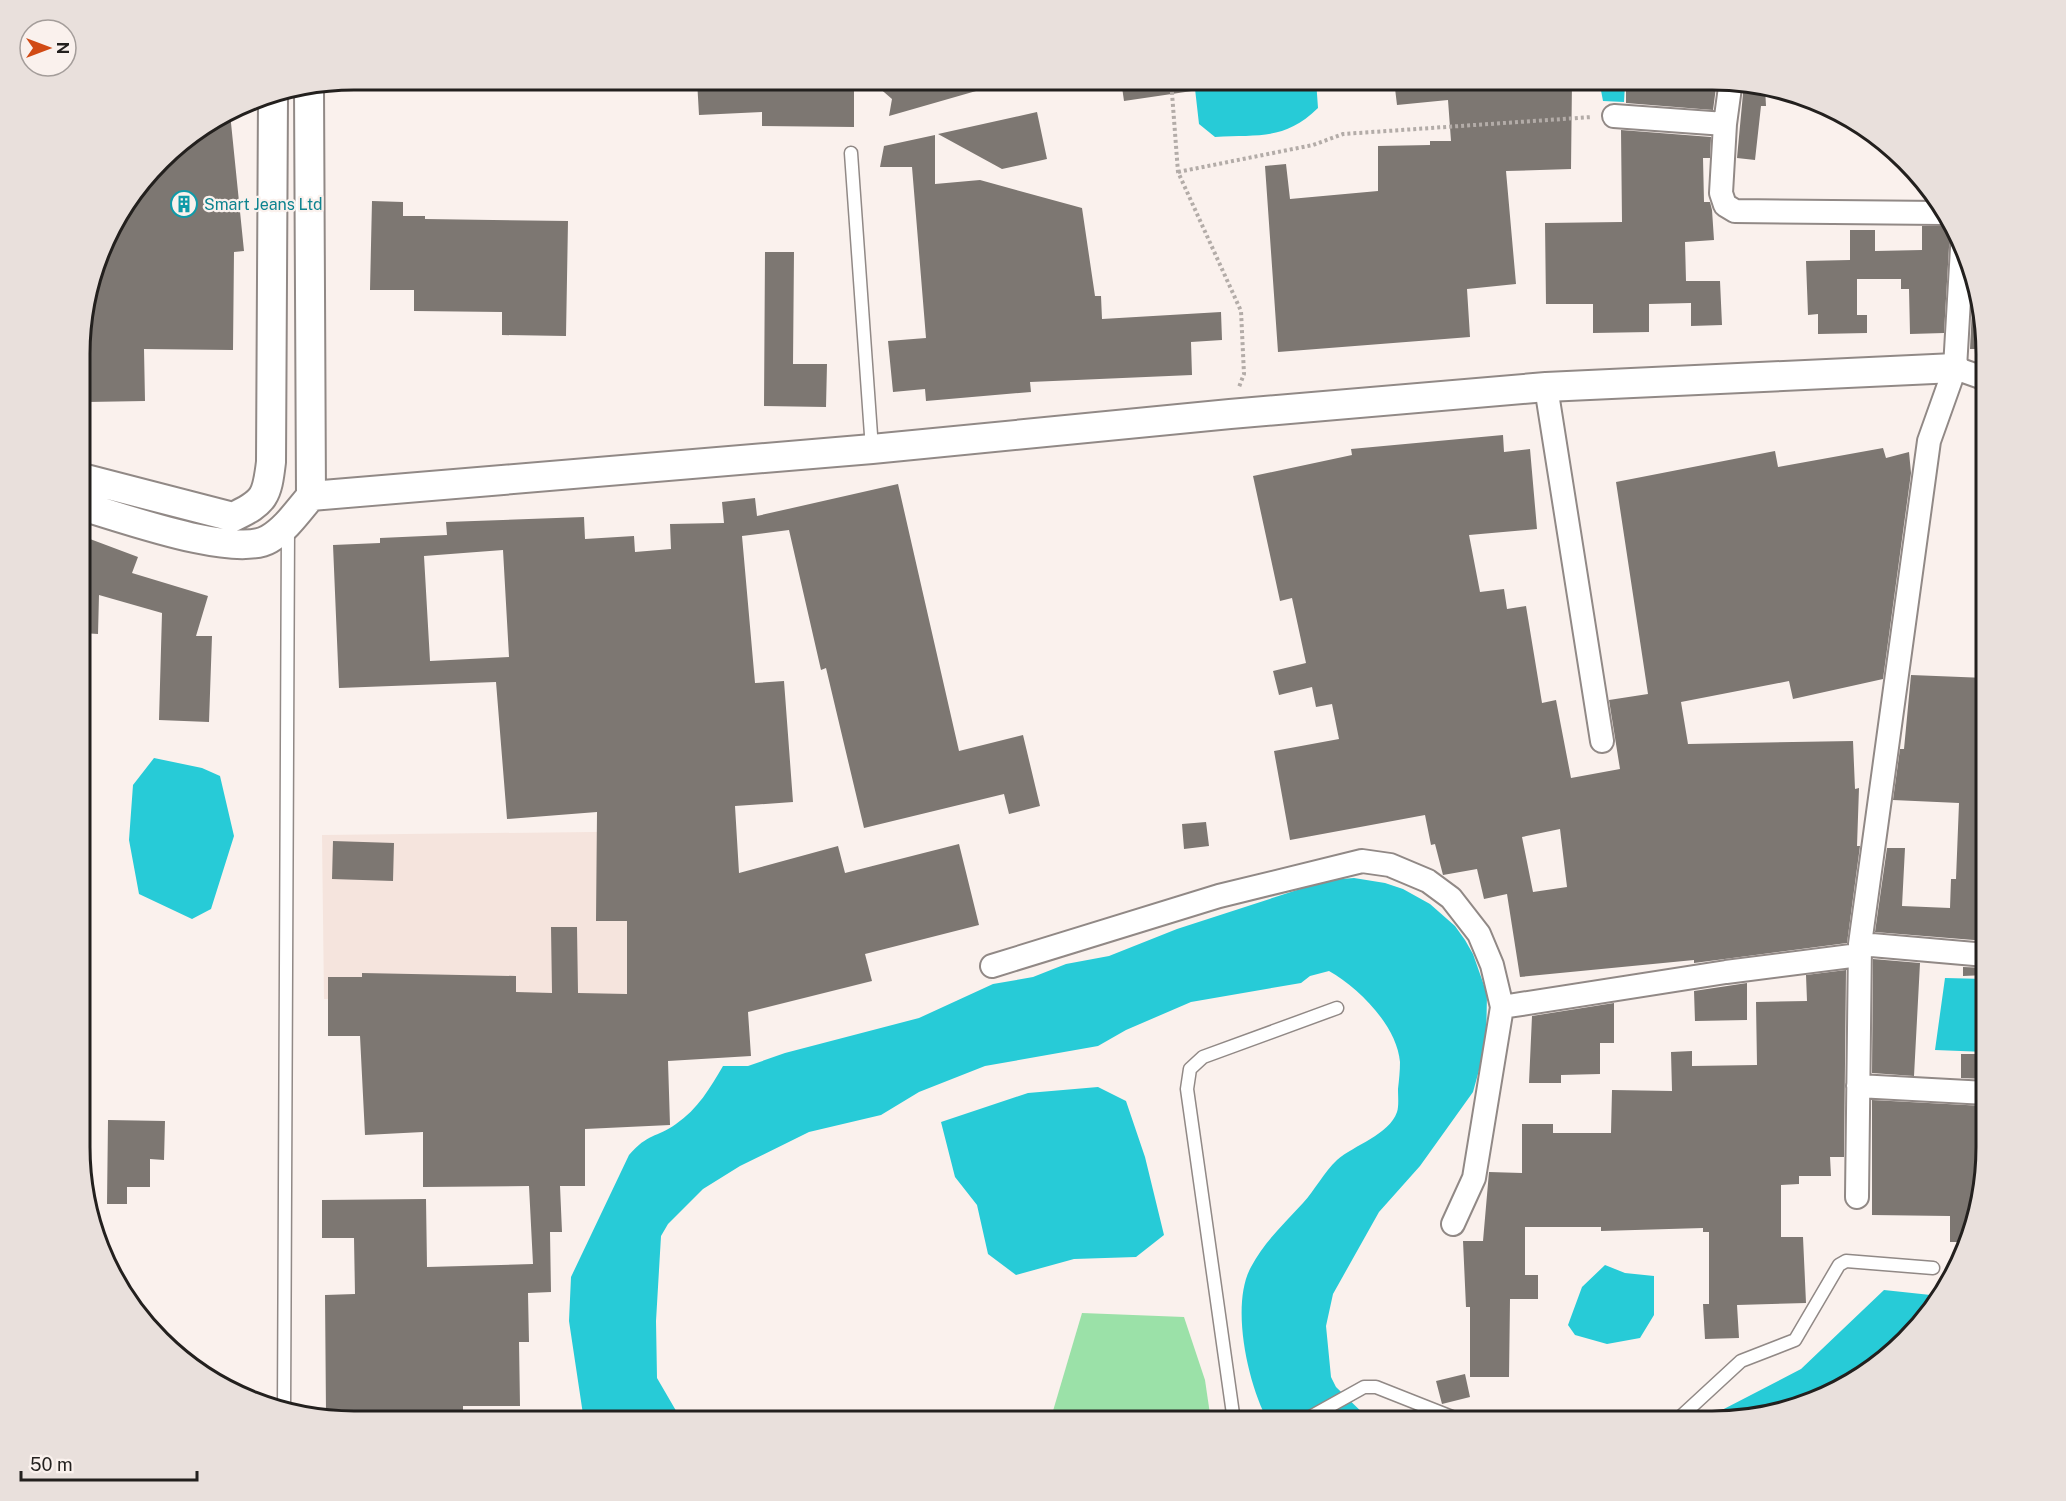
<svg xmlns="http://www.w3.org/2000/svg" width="2066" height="1501" font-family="'Public Sans',sans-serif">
  <rect width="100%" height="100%" fill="#faf1ed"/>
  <!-- built -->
  <path fill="#f5e4dd" d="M 675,831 L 676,994 L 324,999 L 322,835 Z"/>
  <!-- green -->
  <path fill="#9be1a8" d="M 1082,1313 L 1184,1317 L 1205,1380 L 1211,1421 L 1050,1421 Z"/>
  <!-- water -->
  <path fill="#27cbd7" d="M 1194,80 L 1316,80 L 1318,108 C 1284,141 1259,134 1215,137 L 1199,124 Z
    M 1599,80 L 1686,80 L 1685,85 L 1625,84 L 1624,102 L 1603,101 Z
    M 154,758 L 202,768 L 220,776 L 234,836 L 211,909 L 192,919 L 139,894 L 129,840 L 133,785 Z
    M 1354,878 L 1385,883 L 1403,889 L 1430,904 L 1455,926 L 1465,940 L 1473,954 L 1487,994 L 1486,1045 L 1473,1092 L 1420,1166 L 1379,1212 L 1333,1294 L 1326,1326 L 1331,1377 L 1336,1387 L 1371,1421 L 1268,1421 C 1248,1385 1230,1305 1251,1267 C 1264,1242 1284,1224 1303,1203 C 1315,1190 1324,1172 1337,1160 C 1354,1145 1389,1135 1397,1112 C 1399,1106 1398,1096 1398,1089 C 1399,1080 1400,1071 1400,1062 C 1397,1026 1359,988 1329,971 L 1310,976 L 1301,983 L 1191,1002 L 1126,1030 L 1098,1046 L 985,1066 L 919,1092 L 881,1115 L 809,1132 L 740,1166 L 703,1189 L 668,1224 L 661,1236 L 656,1321 L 657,1378 L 682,1421 L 584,1421 L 569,1321 L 571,1277 L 629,1155 C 648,1133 656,1138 676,1124 C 698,1109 710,1088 723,1066 L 748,1066 L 785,1053 L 919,1018 L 993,984 L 1033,977 L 1066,964 L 1109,956 L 1177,929 L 1328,880 Z
    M 1945,978 L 1986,979 L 1986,1052 L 1935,1050 Z
    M 1098,1087 L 1126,1101 L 1145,1157 L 1164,1235 L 1136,1257 L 1074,1259 L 1016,1275 L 988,1254 L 977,1205 L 955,1177 L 941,1122 L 1028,1093 Z
    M 1605,1265 L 1625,1273 L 1654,1276 L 1654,1315 L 1640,1338 L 1607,1344 L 1575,1335 L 1568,1325 L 1582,1287 Z
    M 1884,1290 L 1940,1296 L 1930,1314 L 1834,1393 L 1713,1421 L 1720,1411 L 1801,1369 Z"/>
  <!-- building -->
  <path fill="#7d7772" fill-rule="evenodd" d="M 697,80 L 854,80 L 854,127 L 762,126 L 762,112 L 699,115 Z
    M 870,80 L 996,80 L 997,85 L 889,116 L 892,99 Z
    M 1121,80 L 1191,80 L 1192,91 L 1124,101 Z
    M 1394,80 L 1572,80 L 1571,169 L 1506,171 L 1516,284 L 1467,289 L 1470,337 L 1278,352 L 1265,166 L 1286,164 L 1290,199 L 1378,191 L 1378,146 L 1430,145 L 1430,141 L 1451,141 L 1448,100 L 1397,105 Z
    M 1689,80 L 1717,80 L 1713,110 L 1626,103 L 1626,88 L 1688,90 Z
    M 1744,83 L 1765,87 L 1766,106 L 1761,106 L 1755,160 L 1737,158 Z
    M 1037,112 L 1047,159 L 1002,169 L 938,134 Z
    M 230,113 L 244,251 L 234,252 L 233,350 L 144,349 L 145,401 L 87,402 L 86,304 L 108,232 L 173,148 Z
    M 1621,130 L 1711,137 L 1710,158 L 1703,158 L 1704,202 L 1710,202 L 1712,210 L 1714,240 L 1685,242 L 1686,281 L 1720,281 L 1722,325 L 1691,326 L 1691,303 L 1649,304 L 1649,332 L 1593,333 L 1593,304 L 1546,304 L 1545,223 L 1622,222 Z
    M 935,135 L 935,184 L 980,180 L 1082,208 L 1095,296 L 1101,296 L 1102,319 L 1221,312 L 1222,340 L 1191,342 L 1192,375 L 1030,382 L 1031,392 L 926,401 L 925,389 L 893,392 L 888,341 L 926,338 L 912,167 L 880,167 L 884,146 Z
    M 372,201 L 403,202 L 403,216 L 425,216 L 425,219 L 568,221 L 566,336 L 502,335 L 502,312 L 414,311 L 414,290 L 370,290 Z
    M 1950,223 L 1959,235 L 1951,240 L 1949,247 L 1944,333 L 1910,334 L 1909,289 L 1901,289 L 1901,279 L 1857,279 L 1857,315 L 1867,315 L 1867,333 L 1818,334 L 1818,314 L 1808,315 L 1806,261 L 1850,260 L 1850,230 L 1875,230 L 1875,251 L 1922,250 L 1922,226 L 1942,226 Z
    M 765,252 L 794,252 L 793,364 L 827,364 L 826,407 L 764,406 Z
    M 1973,289 L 1986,337 L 1986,349 L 1970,349 Z
    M 1503,435 L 1504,452 L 1530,449 L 1537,529 L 1469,535 L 1480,592 L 1504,589 L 1507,609 L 1526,606 L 1542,703 L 1556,700 L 1571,778 L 1620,769 L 1609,700 L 1648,694 L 1616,482 L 1775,451 L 1778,467 L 1883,448 L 1886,458 L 1909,452 L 1911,473 L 1883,679 L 1793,699 L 1789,681 L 1681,702 L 1688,744 L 1853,741 L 1855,789 L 1859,788 L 1857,846 L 1860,846 L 1847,943 L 1694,963 L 1694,960 L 1520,977 L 1507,894 L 1484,899 L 1477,869 L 1443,875 L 1435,844 L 1431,845 L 1425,815 L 1290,840 L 1274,751 L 1339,739 L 1332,704 L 1316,707 L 1312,687 L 1279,695 L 1273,671 L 1306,663 L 1292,598 L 1280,601 L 1253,476 L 1352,455 L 1351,449 ZM 1560,829 L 1567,887 L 1533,892 L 1522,837 Z
    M 898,484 L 959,751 L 1023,735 L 1040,806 L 1009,814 L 1004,794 L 864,828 L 826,668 L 821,670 L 789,530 L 742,536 L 755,683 L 784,681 L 793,802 L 735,806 L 739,873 L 838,846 L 845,873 L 959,844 L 979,925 L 865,954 L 872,981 L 748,1012 L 751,1056 L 668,1061 L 670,1125 L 585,1129 L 585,1186 L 560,1186 L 562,1232 L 550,1232 L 551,1292 L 528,1293 L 529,1342 L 519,1342 L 520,1406 L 463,1406 L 463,1412 L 326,1413 L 325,1295 L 355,1294 L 354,1238 L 322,1238 L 322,1200 L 426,1199 L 427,1267 L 533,1264 L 529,1186 L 423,1187 L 423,1132 L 365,1135 L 360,1036 L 328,1036 L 328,977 L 362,977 L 362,973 L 516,976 L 516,992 L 552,993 L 551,927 L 577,927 L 578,993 L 627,994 L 627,921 L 596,921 L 597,812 L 507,819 L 496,682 L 339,688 L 333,545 L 380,543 L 380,538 L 447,535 L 446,522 L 584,517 L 585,539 L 634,536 L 635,552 L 671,549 L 670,524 L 724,523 L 722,502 L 755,498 L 757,516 ZM 503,550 L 509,657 L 430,661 L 424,556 Z
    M 82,536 L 138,557 L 132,573 L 208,596 L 196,636 L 212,636 L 209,722 L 159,720 L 162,613 L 99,595 L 98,634 L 82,633 Z
    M 1911,675 L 1986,678 L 1986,941 L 1875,932 L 1887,848 L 1905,848 L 1902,906 L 1950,908 L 1951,879 L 1956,879 L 1959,803 L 1893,800 L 1900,749 L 1904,749 Z
    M 1206,822 L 1209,846 L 1184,849 L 1182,824 Z
    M 333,841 L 394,843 L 393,881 L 332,879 Z
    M 1873,959 L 1920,963 L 1914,1076 L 1872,1073 Z
    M 1963,967 L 1986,968 L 1986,975 L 1963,976 Z
    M 1846,970 L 1844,1157 L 1830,1157 L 1831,1176 L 1799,1176 L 1799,1184 L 1781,1185 L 1781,1237 L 1803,1237 L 1806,1303 L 1737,1305 L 1739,1338 L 1705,1339 L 1703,1304 L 1709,1304 L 1709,1232 L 1703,1232 L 1703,1228 L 1601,1231 L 1601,1227 L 1525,1227 L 1525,1275 L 1538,1275 L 1538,1299 L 1510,1299 L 1509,1377 L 1470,1377 L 1470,1307 L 1466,1307 L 1463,1241 L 1483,1241 L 1489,1172 L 1522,1173 L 1522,1124 L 1553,1124 L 1553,1133 L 1611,1133 L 1612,1090 L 1672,1091 L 1671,1052 L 1692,1051 L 1692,1066 L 1757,1065 L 1756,1002 L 1807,1001 L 1806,975 Z
    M 1747,983 L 1747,1020 L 1695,1021 L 1694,991 Z
    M 1614,1003 L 1614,1043 L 1600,1043 L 1600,1074 L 1561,1075 L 1561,1083 L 1529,1083 L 1532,1016 Z
    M 1961,1054 L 1986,1054 L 1986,1079 L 1961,1078 Z
    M 1872,1100 L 1984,1106 L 1984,1116 L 1981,1116 L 1980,1169 L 1985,1169 L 1968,1242 L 1950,1242 L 1950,1216 L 1872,1215 Z
    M 108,1120 L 165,1121 L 164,1160 L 150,1159 L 150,1187 L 127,1187 L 127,1204 L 107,1204 Z
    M 1465,1374 L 1470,1397 L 1442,1404 L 1436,1381 Z"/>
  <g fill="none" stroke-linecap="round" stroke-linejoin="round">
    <defs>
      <path id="service" d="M 851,153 L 872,449
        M 284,1411 L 288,527
        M 1234,1421 L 1187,1089 L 1190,1069 L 1203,1057 L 1337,1008
        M 1303,1421 L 1364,1387 L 1376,1387 L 1462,1421
        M 1676,1421 L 1741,1361 L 1795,1340 L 1839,1265 L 1846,1261 L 1933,1268"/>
      <path id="minor" d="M 1614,116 L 1725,124 L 1721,193 L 1725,205 L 1735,211 L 1942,213
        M 1725,124 L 1731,80
        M 1955,368 L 1986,379
        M 1546,387 L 1602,741
        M 1860,944 L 1986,955
        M 992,966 L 1219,896 L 1362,861 L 1390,865 L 1428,881 L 1451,898 L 1479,934 L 1492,965 L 1502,1007 L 1474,1178 L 1453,1224
        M 1502,1007 L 1726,972 L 1859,955
        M 1858,1086 L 1986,1093
        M 1857,1197 L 1860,944 L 1929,441 L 1955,368 L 1962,248"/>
      <path id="tertiary" d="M 82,478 L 233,517 C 265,502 267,496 271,462 L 273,96
        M 311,496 L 872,449 L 1230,414 L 1546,387 L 1955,368
        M 82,506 C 121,517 236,559 269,539 C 286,529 298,511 311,496 L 309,88"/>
    </defs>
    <!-- service casing -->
    <use href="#service" stroke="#918986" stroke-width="15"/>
    <!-- minor casing -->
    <use href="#minor" stroke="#918986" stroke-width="26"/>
    <!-- tertiary casing -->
    <use href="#tertiary" stroke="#918986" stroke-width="32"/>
    <!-- path -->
    <path stroke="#b3aca8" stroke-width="4" stroke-dasharray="3 3" stroke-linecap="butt" d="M 1171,80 L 1178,172 L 1241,311 L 1244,374 L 1239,387
      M 1178,172 L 1313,145 L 1343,134 L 1592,117"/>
    <!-- service -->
    <use href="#service" stroke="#fff" stroke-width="12"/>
    <!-- minor -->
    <use href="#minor" stroke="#fff" stroke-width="22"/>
    <!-- tertiary -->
    <use href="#tertiary" stroke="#fff" stroke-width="28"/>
  </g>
  <!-- icons -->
  <defs>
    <symbol id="building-ring" viewBox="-11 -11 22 22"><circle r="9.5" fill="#faf1ed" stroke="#0f9aa8" stroke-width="1.5"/><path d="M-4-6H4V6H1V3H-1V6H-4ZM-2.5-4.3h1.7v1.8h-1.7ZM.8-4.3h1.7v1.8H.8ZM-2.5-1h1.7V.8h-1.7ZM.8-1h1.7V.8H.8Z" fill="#0f9aa8"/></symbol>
  </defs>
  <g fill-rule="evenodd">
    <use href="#building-ring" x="169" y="189" width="30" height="30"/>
  </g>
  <g text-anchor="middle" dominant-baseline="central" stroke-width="4.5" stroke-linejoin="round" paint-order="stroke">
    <!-- culture labels -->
    <g font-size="16" fill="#0d838f" stroke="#faf1ed" text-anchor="start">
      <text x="204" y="204">Smart Jeans Ltd</text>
    </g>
  </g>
  <!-- crop -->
  <path d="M0 0H2066V1501H0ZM354 90H1712A264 264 0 0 1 1976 354V1147A264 264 0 0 1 1712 1411H354A264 264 0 0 1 90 1147V354A264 264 0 0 1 354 90Z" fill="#e9e0dc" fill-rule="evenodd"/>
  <path fill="none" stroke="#23201e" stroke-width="3" d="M354 90H1712A264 264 0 0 1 1976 354V1147A264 264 0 0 1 1712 1411H354A264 264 0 0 1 90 1147V354A264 264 0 0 1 354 90Z"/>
  <!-- north arrow -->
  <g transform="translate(48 48) rotate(90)"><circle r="28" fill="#faf1ed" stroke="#a49d9a" stroke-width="1.5"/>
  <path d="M0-4.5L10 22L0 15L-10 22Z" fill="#d14a14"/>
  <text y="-9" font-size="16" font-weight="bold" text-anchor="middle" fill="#23201e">N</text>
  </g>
  <!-- scale -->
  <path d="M21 1471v9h176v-9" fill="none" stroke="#23201e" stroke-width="3"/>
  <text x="30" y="1471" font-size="18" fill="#23201e" stroke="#faf1ed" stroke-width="4.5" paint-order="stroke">50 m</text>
</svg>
